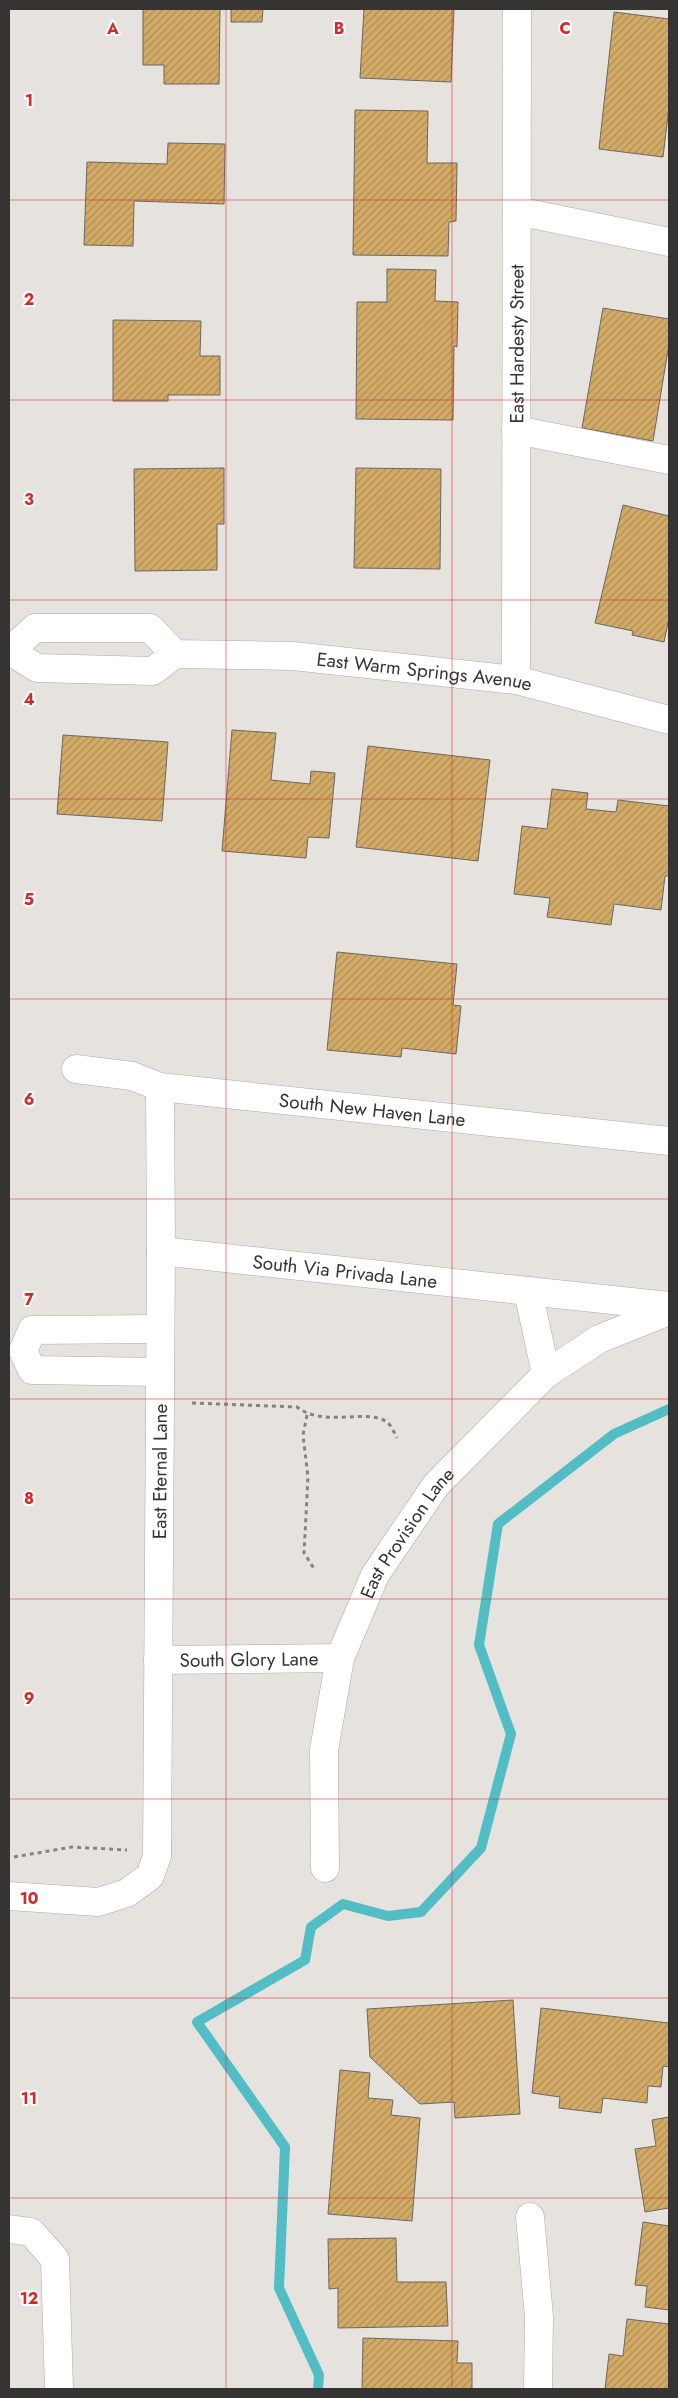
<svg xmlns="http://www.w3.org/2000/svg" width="678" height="2398" font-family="Jost,sans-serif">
  <defs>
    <pattern id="building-hatch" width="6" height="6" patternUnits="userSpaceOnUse" patternTransform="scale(1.25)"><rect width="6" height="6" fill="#d3ab67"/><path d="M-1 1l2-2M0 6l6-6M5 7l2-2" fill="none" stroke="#ac8c55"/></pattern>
  </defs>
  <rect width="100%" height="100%" fill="#e6e3df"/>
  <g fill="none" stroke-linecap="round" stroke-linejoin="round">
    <!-- stream -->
    <path stroke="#52bdc5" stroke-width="10" d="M 318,2389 L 319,2375 L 279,2288 L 285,2147 L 197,2022 L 305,1960 L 311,1927 L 343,1904 L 388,1916 L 421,1912 L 481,1848 L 511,1734 L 479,1645 L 498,1524 L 614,1434 L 669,1409"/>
  </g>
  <!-- building -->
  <path fill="url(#building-hatch)" stroke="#6a6763" d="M 143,9 L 220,9 L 219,84 L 164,84 L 164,65 L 143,65 Z
    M 231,9 L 263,9 L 262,22 L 231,22 Z
    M 364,9 L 454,9 L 451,82 L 360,78 Z
    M 614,12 L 669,19 L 669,107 L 663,157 L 599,149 Z
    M 355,110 L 428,111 L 427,163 L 457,163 L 456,221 L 449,222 L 448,256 L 353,255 Z
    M 168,143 L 225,144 L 224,204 L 134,201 L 133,246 L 84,245 L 87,162 L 167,164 Z
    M 387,269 L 436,270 L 435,301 L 458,302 L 457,347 L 454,346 L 453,420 L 356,419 L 357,302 L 387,302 Z
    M 603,308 L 669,319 L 669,344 L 653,441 L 582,428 Z
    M 113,320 L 201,321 L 200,356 L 220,356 L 220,395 L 168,395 L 168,401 L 113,401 Z
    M 224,468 L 224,524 L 217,524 L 217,570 L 135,571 L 134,469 Z
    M 356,468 L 441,469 L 440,569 L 354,568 Z
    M 623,505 L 669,516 L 669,618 L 664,642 L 632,635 L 633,631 L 595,623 Z
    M 232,730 L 276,733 L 271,780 L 310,784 L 311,771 L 335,773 L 329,838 L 308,837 L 306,858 L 222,851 Z
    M 63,735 L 168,742 L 162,821 L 57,814 Z
    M 368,746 L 490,760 L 478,861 L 356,847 Z
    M 552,789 L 588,793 L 586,809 L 616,812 L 618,800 L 669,806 L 669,876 L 665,876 L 661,910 L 614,904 L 611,925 L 547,917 L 550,898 L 514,894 L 522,826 L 547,829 Z
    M 337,952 L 457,964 L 453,1005 L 461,1006 L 456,1054 L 402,1048 L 401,1057 L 327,1050 Z
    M 513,2000 L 520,2114 L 455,2118 L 454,2102 L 420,2104 L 370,2057 L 367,2009 Z
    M 541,2008 L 669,2023 L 669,2067 L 663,2066 L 661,2087 L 648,2086 L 647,2103 L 603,2098 L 601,2113 L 559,2108 L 560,2097 L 532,2093 Z
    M 340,2070 L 370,2073 L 368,2098 L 393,2100 L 391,2115 L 420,2118 L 412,2221 L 328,2214 Z
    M 669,2117 L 669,2208 L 645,2212 L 635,2149 L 656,2146 L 652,2120 Z
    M 643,2222 L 669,2226 L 669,2310 L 645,2307 L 647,2286 L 635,2285 Z
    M 396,2238 L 397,2282 L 446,2282 L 448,2326 L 338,2328 L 338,2288 L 329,2289 L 328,2239 Z
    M 627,2319 L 669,2324 L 669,2389 L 605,2389 L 609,2354 L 623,2356 Z
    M 363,2338 L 458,2341 L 457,2363 L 472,2363 L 472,2389 L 362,2389 Z"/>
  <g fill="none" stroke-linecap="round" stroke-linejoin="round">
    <defs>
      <g id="minor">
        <path d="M 517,211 L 669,242"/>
        <path d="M 516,430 L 669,460"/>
        <path id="s1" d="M 175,654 L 150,628 L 35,628 L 10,651 L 37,668 L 153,671 L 175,654 L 293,656 L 516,680 L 669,720"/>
        <path id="s2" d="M 516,680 L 517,9"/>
        <path id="s3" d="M 76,1069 L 132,1076 L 160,1087 L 669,1141"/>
        <path id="s4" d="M 161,1251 L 528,1291"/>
        <path d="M 160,1329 L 32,1330 L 23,1351 L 32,1370 L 160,1372"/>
        <path d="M 546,1374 L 528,1291 L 669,1306"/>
        <path id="s5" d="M 158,1660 L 340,1658"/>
        <path id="s6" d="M 325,1868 L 324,1750 L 340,1658 L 375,1575 L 436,1485 L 546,1374 L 599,1339 L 669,1311"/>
        <path id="s7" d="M 9,1896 L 98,1902 L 127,1893 L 150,1876 L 157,1856 L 161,1251 L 160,1087"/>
        <path d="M 530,2217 L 539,2317 L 538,2389"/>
        <path d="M 9,2229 L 31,2232 L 55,2259 L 59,2389"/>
      </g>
    </defs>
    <!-- minor casing -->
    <use href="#minor" stroke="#adaaa6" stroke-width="29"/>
    <!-- path -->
    <path stroke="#858380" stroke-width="3" stroke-dasharray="4 4" stroke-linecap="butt" d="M 192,1403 L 297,1407 C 324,1428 366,1408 387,1422 C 391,1425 395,1434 397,1438
      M 307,1415 L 303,1435 L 308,1477 L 304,1553 L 315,1570
      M 14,1857 L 72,1847 L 127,1850"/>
    <!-- minor -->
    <use href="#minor" stroke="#fff" stroke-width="28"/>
  </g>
  <!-- grid -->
  <path fill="none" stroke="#d62828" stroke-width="1" stroke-opacity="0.55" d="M 226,9 L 226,2389M 452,9 L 452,2389M 9,200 L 669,200M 9,400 L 669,400M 9,600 L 669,600M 9,799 L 669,799M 9,999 L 669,999M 9,1199 L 669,1199M 9,1399 L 669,1399M 9,1599 L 669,1599M 9,1799 L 669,1799M 9,1998 L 669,1998M 9,2198 L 669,2198"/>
  <g text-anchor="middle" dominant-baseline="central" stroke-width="4" stroke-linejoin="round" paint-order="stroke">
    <!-- street labels -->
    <g font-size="19" fill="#353432" stroke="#fff">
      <text stroke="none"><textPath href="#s2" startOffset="336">East Hardesty Street</textPath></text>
      <text stroke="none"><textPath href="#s1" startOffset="611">East Warm Springs Avenue</textPath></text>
      <text stroke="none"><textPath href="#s3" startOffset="300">South New Haven Lane</textPath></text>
      <text stroke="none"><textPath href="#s4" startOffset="185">South Via Privada Lane</textPath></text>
      <text stroke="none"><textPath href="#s7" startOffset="554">East Eternal Lane</textPath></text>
      <text stroke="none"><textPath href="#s6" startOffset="354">East Provision Lane</textPath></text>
      <text stroke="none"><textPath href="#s5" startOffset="91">South Glory Lane</textPath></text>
    </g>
  </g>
  <g font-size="16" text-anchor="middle" font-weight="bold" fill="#d62828" stroke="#fff" stroke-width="4" stroke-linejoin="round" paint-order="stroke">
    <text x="113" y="34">A</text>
    <text x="339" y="34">B</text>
    <text x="565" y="34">C</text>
    <text x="29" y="106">1</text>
    <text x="29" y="305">2</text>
    <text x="29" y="505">3</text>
    <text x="29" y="705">4</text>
    <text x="29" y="905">5</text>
    <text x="29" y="1105">6</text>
    <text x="29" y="1305">7</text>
    <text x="29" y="1504">8</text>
    <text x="29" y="1704">9</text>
    <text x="29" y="1904">10</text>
    <text x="29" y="2104">11</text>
    <text x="29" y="2304">12</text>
  </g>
  <!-- border -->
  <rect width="678" height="2398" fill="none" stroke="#353432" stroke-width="20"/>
</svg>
